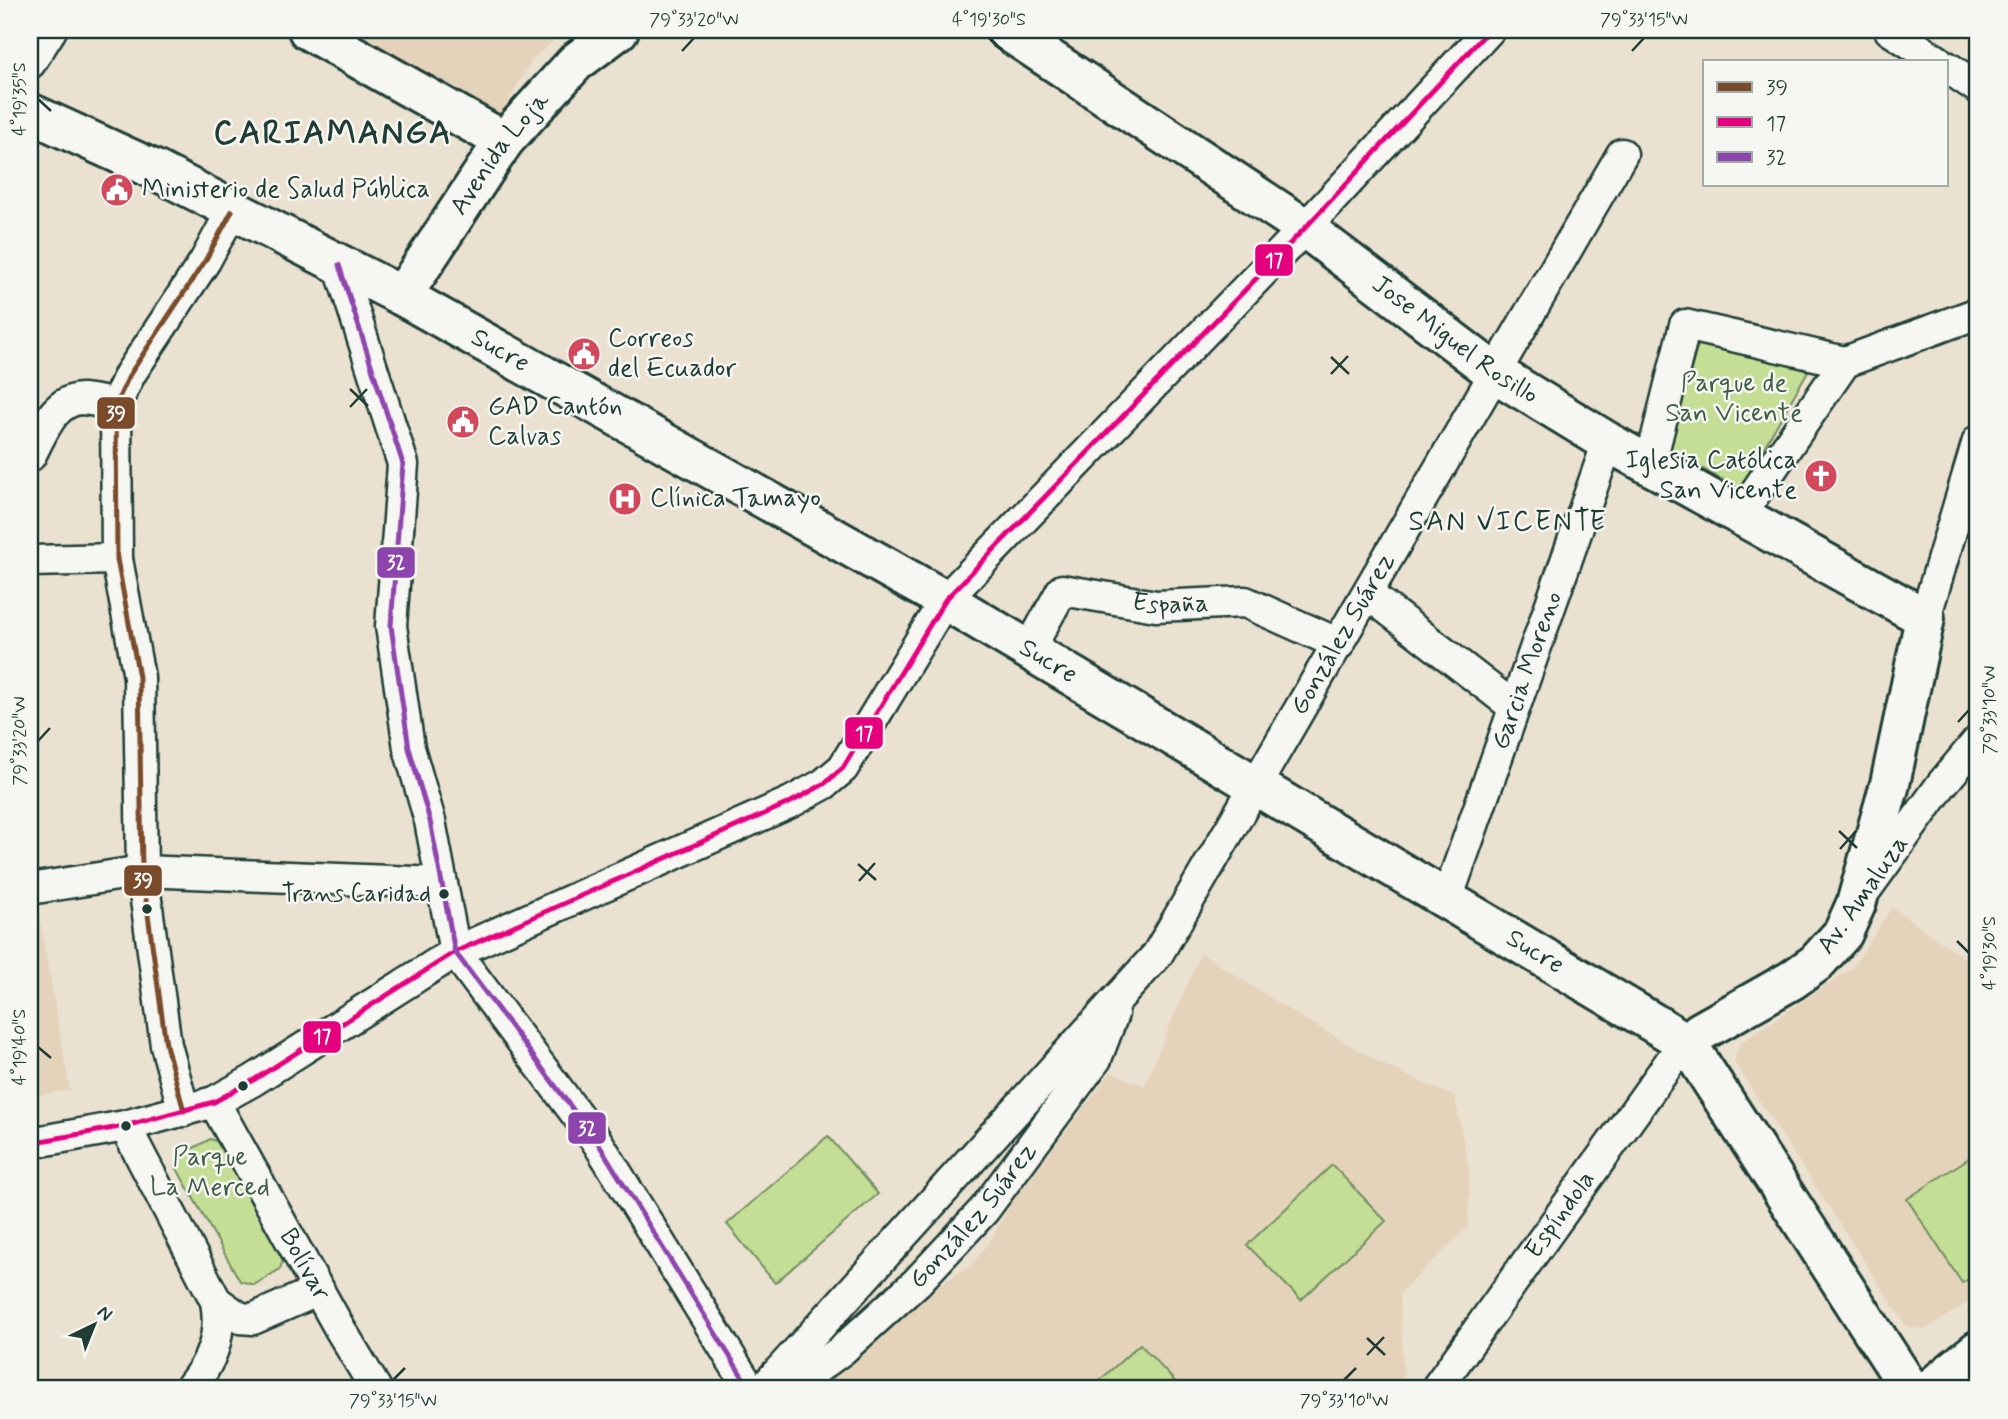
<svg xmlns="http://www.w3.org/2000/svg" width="2008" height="1419" font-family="Mynerve,sans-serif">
  <rect width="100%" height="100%" fill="#ebe1d1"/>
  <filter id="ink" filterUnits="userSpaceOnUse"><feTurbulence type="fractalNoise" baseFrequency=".0143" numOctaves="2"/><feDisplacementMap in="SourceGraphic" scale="14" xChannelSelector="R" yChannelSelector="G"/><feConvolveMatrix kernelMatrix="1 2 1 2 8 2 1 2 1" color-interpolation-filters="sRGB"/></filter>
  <g filter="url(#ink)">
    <!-- built -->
    <path fill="#e4d3ba" d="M 350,30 L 566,30 L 533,58 L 501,114 Z
      M 1892,907 L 1978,968 L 1978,1296 L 1927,1329 L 1907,1327 L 1734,1062 L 1740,1043 L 1852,968 Z
      M 39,916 L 70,1090 L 30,1097 L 30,917 Z
      M 1201,953 L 1289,1010 L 1384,1065 L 1455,1097 L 1470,1172 L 1468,1227 L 1400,1293 L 1404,1389 L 817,1389 L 817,1386 L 939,1285 L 970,1266 L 989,1243 L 1010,1205 L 1111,1072 L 1144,1086 Z"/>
    <!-- green -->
    <path fill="#c5de95" stroke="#728e64" stroke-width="2" d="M 1701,335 L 1808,371 L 1740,489 L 1667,450 Z
      M 828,1136 L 878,1194 L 775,1283 L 727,1224 Z
      M 210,1139 L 223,1143 L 285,1254 L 280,1269 L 254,1285 L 240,1281 L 176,1167 L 184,1153 Z
      M 1978,1152 L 1978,1273 L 1962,1283 L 1907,1199 Z
      M 1332,1165 L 1386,1221 L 1301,1300 L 1247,1245 Z
      M 1140,1344 L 1182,1389 L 1090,1389 Z"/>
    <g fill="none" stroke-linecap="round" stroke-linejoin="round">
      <defs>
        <g id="minor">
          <path d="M 1890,30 L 1938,61"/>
          <path d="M 30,63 L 51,30"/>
          <path d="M 1947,67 L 1978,88"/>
          <path d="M 339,265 L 403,464 L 391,626 L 409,748 L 430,821 L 455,952 L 598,1143 L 750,1389"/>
          <path d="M 1845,362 L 1978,313"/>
          <path d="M 30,456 C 42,434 53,399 83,399 C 94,400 105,403 116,404"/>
          <path d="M 1650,465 L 1685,325 L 1845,362 L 1740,515"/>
          <path d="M 30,561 L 117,559"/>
          <path d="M 1368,594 L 1514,707"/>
          <path d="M 1925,618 L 1978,441"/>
          <path id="s1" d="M 1029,650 L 1062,590 L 1156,606 L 1245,602 L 1339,644"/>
          <path d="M 1867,888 L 1942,784 L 1978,741"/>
          <path d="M 30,889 L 142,871 L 440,883"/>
          <path id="s2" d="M 1447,899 L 1608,442"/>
          <path id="s3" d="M 214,1102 L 340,1329 L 376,1389"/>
          <path d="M 184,1111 L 166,1045 L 142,871 L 139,677 L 117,559 L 116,404 L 130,374 L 205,261 L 232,211"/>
          <path d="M 125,1126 L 216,1301 C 222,1336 212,1362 189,1389"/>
          <path d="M 30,1143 L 125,1126 L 214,1102 L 252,1081 L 455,952 L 791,802 L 824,784 L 843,768 L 945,600 L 1305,228 L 1489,30"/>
          <path d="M 216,1301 L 240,1318 L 253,1319 L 319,1290"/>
          <path id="s4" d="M 763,1389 L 1157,955 L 1622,154"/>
          <path id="s5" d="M 775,1389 L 808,1375 L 842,1350 L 917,1282 L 984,1210 L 1096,1059 L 1113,1014"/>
          <path id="s6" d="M 1436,1389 L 1673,1058 L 1687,1043"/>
        </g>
        <g id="major">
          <path d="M 308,30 L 504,141"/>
          <path id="s7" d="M 1006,30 L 1305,228 L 1495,373 L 1608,442 L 1925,618 L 1890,784 L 1856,904 L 1843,933 L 1816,963 L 1792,980 L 1700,1032 L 1687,1043"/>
          <path id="s8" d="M 30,113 L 155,170 L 402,296 L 945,600 L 1687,1043 L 1910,1389"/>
          <path id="s9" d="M 402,296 L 504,141 L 576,62 L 619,30"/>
          <path d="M 1930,1389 L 1978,1350"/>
        </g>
      </defs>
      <!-- minor casing -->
      <use href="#minor" stroke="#1f3d34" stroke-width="35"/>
      <!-- major casing -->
      <use href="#major" stroke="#1f3d34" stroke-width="44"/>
      <!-- minor -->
      <use href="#minor" stroke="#f6f6f2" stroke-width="30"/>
      <!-- major -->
      <use href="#major" stroke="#f6f6f2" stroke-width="38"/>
      <defs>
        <path id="bus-1" d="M 184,1111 L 166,1045 L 142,871 L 139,677 L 117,559 L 116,404 L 130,374 L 205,261 L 232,211"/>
        <path id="bus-2" d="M 30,1143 L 125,1126 L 214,1102 L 252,1081 L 455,952 L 791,802 L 824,784 L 843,768 L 945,600 L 1305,228 L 1489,30"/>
        <path id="bus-3" d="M 339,265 L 403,464 L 391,626 L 409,748 L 430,821 L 455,952 L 598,1143 L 750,1389"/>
      </defs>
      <!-- bus-1 casing -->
      <use href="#bus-1" stroke="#f6f6f2" stroke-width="10"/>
      <!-- bus-2 casing -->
      <use href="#bus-2" stroke="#f6f6f2" stroke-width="10"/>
      <!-- bus-3 casing -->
      <use href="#bus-3" stroke="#f6f6f2" stroke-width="10"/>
      <!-- bus-1 -->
      <use href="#bus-1" stroke="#7a4b2a" stroke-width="5"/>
      <!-- bus-2 -->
      <use href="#bus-2" stroke="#e5007d" stroke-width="5"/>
      <!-- bus-3 -->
      <use href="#bus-3" stroke="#8e44ad" stroke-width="5"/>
    </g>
  </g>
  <!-- ticks -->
  <path fill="none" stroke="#1f3d34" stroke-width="2.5" d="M 989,38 L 1002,50M 682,51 L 694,38M 1632,51 L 1644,38M 38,99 L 51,111M 1331,357 L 1349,374M 1331,374 L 1348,356M 350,389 L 368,406M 350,407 L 367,389M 1958,722 L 1969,710M 38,741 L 50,728M 1839,831 L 1857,848M 1840,849 L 1856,831M 858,864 L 876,880M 859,881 L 875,863M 1957,941 L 1969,953M 38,1047 L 51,1058M 1367,1338 L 1385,1355M 1367,1355 L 1384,1337M 393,1380 L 405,1368M 1344,1380 L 1356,1368"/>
  <!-- icons -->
  <defs>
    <symbol id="civic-disc" viewBox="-11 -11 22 22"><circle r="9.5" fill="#d1495b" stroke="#f6f6f2"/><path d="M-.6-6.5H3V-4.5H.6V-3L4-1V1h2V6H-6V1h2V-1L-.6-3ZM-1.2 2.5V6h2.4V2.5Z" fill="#fff"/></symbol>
    <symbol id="church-disc" viewBox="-11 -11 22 22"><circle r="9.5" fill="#d1495b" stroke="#f6f6f2"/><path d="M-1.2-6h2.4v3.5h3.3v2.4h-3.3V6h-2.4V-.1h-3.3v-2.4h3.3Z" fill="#fff"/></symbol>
    <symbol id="hospital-disc" viewBox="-11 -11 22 22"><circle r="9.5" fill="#d1495b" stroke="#f6f6f2"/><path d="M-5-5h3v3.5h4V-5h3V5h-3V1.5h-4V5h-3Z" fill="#fff"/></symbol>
  </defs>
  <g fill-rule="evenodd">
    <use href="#civic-disc" x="98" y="171" width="38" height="38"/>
    <use href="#civic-disc" x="565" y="335" width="38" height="38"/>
    <use href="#civic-disc" x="444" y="403" width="38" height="38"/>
    <use href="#church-disc" x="1802" y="457" width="38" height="38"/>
    <use href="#hospital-disc" x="606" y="480" width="38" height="38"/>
  </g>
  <!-- markers -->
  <g fill="#1f3d34" stroke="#f6f6f2" stroke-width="2.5">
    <circle cx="444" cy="894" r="6"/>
    <circle cx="147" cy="909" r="6"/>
    <circle cx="243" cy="1086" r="6"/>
    <circle cx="126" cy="1126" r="6"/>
  </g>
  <g text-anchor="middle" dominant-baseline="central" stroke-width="5" stroke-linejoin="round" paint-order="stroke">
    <!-- bus labels -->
    <g font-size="24" fill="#1f3d34" stroke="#f6f6f2" text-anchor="end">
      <text x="431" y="894">Trans Caridad</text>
    </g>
    <!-- street labels -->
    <g font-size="26" fill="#1f3d34" stroke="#f6f6f2">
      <text stroke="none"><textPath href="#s9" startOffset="173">Avenida Loja</textPath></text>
      <text stroke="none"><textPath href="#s7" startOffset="546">Jose Miguel Rosillo</textPath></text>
      <text stroke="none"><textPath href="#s8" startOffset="527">Sucre</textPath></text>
      <text stroke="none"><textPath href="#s1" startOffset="178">España</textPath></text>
      <text stroke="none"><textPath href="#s4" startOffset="957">González Suárez</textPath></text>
      <text stroke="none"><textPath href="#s8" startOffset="1157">Sucre</textPath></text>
      <text stroke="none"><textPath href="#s2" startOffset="242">Garcia Moreno</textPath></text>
      <text transform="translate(1863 895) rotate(-55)">Av. Amaluza</text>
      <text stroke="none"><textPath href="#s8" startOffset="1724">Sucre</textPath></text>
      <text stroke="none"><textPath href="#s5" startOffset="266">González Suárez</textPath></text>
      <text stroke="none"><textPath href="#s6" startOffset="214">Espíndola</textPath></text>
      <text stroke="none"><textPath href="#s3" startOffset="186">Bolívar</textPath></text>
    </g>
    <!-- poi labels -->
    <g font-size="26" fill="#1f3d34" stroke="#f6f6f2" text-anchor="start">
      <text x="142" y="190">Ministerio de Salud Pública</text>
      <text x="608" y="339">Correos<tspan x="608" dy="30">del Ecuador</tspan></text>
      <text x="488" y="407">GAD Cantón<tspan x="488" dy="30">Calvas</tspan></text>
      <text x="1797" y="461" text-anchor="end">Iglesia Católica<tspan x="1797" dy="30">San Vicente</tspan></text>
      <text x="650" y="499">Clínica Tamayo</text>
    </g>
    <!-- park labels -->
    <g font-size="26" fill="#405d47" stroke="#f6f6f2">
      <text x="1734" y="384">Parque de<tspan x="1734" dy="30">San Vicente</tspan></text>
      <text x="210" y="1158">Parque<tspan x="210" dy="30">La Merced</tspan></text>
    </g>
    <!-- neighbourhood labels -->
    <g font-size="28" letter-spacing="2" fill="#1f3d34" stroke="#f6f6f2">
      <text x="1508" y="522">SAN VICENTE</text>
    </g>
    <!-- district labels -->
    <g font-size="33" font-weight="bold" letter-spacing="2" fill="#1f3d34" stroke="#f6f6f2">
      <text x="333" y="134">CARIAMANGA</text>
    </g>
  </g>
  <g stroke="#f6f6f2" stroke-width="2.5">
    <rect x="1254" y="243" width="40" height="34" rx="7" fill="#e5007d"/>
    <rect x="96" y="396" width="40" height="34" rx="7" fill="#7a4b2a"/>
    <rect x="376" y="546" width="40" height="33" rx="7" fill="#8e44ad"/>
    <rect x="844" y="716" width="40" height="34" rx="7" fill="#e5007d"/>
    <rect x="123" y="864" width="40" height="33" rx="7" fill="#7a4b2a"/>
    <rect x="302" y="1020" width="40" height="34" rx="7" fill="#e5007d"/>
    <rect x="567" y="1111" width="40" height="34" rx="7" fill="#8e44ad"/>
  </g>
  <g font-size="19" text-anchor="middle" font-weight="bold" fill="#fff">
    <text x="1274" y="267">17</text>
    <text x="116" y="420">39</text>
    <text x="396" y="569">32</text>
    <text x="864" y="740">17</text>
    <text x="143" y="887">39</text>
    <text x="322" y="1043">17</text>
    <text x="587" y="1135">32</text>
  </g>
  <!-- margin -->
  <rect width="2008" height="1419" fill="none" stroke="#f6f6f2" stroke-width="77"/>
  <!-- legend -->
  <rect x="1703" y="60" width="245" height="126" fill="#f6f6f2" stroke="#a0aca6" stroke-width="2"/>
  <rect x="1717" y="82" width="35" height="10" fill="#7a4b2a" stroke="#a0aca6" stroke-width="2"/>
  <text x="1766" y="94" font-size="21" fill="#1f3d34">39</text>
  <rect x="1717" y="117" width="35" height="10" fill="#e5007d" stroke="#a0aca6" stroke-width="2"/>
  <text x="1766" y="130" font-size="21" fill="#1f3d34">17</text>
  <rect x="1717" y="152" width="35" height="10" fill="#8e44ad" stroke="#a0aca6" stroke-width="2"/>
  <text x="1766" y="164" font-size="21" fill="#1f3d34">32</text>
  <!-- north arrow -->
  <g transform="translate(94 1325) rotate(43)" stroke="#f6f6f2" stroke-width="5" paint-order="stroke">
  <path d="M0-5L12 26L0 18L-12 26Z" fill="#1f3d34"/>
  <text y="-10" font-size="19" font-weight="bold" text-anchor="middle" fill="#1f3d34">N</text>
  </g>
  <rect x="38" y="38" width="1931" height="1342" fill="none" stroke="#1f3d34" stroke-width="2.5"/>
  <g font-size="18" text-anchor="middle" fill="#1f3d34">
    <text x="694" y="25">79°33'20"W</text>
    <text x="989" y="25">4°19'30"S</text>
    <text x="1644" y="25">79°33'15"W</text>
    <text transform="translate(19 99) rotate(-90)" y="6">4°19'35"S</text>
    <text transform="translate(1989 710) rotate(-90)" y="6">79°33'10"W</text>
    <text transform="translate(19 741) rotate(-90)" y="6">79°33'20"W</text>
    <text transform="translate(1989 953) rotate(-90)" y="6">4°19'30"S</text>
    <text transform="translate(19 1047) rotate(-90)" y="6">4°19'40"S</text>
    <text x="393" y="1406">79°33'15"W</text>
    <text x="1344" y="1406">79°33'10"W</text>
  </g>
</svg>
